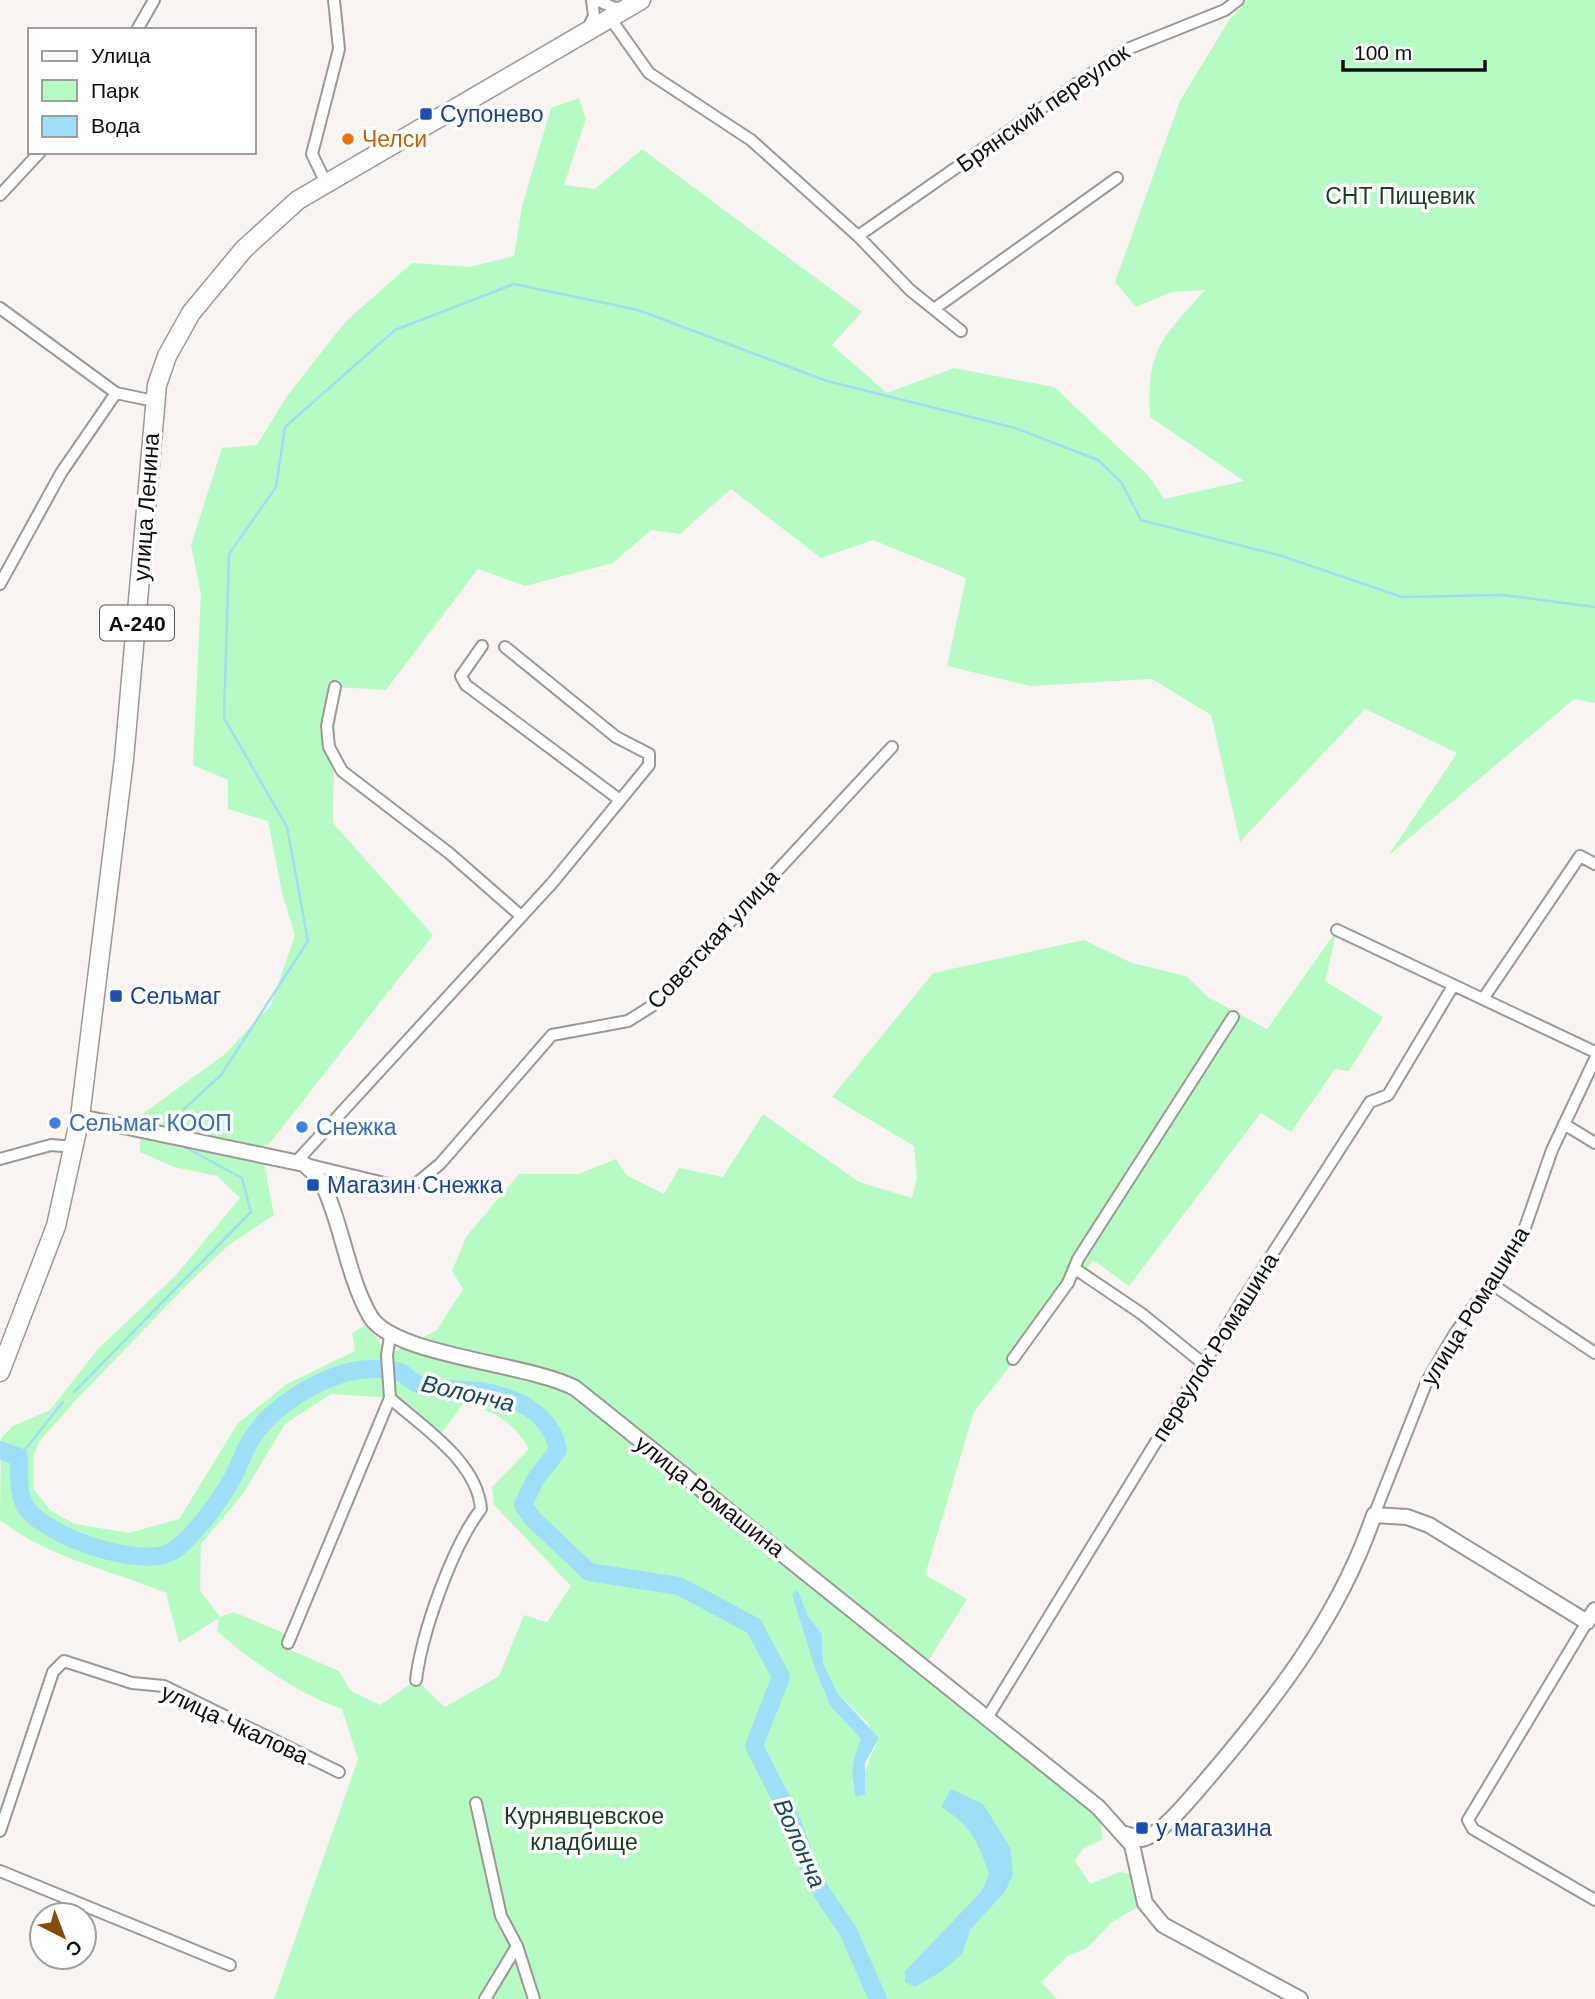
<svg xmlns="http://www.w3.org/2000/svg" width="1595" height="1999" font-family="Arial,sans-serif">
  <rect width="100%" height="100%" fill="#f9f4f2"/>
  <!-- green -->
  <path fill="#b7fbc4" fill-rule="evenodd" d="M 1248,0 L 1595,0 L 1595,703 L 1574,699 L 1388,856 L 1457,753 L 1365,709 L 1240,842 L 1211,715 L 1152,679 L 1030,686 L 947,666 L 966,578 L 873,540 L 821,558 L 731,489 L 680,534 L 651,530 L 613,563 L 525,586 L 478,569 L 386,690 L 335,687 L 333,823 L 433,935 L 270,1143 L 261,1147 L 274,1215 L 229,1245 L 190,1282 L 76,1400 L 39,1442 L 33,1457 L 33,1488 L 50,1510 L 75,1524 L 129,1533 L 179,1519 L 238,1423 L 287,1384 L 355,1351 L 352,1333 L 367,1324 L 388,1355 L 437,1330 L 463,1289 L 452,1271 L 466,1237 L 519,1174 L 578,1174 L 616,1159 L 626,1175 L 664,1194 L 679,1168 L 723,1177 L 763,1114 L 859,1182 L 912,1198 L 917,1177 L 914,1146 L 832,1097 L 933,973 L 1084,940 L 1132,963 L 1186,976 L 1208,997 L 1267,1029 L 1337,930 L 1325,981 L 1383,1017 L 1349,1071 L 1335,1069 L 1291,1132 L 1261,1113 L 1129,1286 L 1093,1260 L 974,1412 L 925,1575 L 967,1599 L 925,1666 L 1098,1807 L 1103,1839 L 1083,1849 L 1075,1861 L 1090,1884 L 1120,1872 L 1139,1875 L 1145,1903 L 1112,1922 L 1087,1948 L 1068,1956 L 1041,1982 L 1057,1999 L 274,1999 L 358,1759 L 342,1709 C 304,1697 247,1659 217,1631 L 219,1618 L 179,1643 L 166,1593 C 111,1570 48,1558 0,1520 L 1,1438 L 13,1426 L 50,1410 L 98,1349 L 176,1275 L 240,1198 L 217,1176 L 174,1167 L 140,1152 L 141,1115 L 225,1054 L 271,1005 L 295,935 L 282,893 L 268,821 L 228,809 L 228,780 L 193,765 L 201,594 L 191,545 L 222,448 L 257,445 L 287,396 L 346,321 L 412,263 L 469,267 L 514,256 L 522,206 L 551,108 L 579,98 L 586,119 L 564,185 L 595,189 L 642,149 L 862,312 L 832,345 L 887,393 L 954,368 L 1054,387 L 1148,475 L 1164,499 L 1244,481 L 1150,417 C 1146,349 1162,338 1205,290 L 1172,292 L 1136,307 L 1115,282 L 1180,101 L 1229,20 ZM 331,1394 L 390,1398 L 437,1439 L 464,1403 C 493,1410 515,1423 529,1449 L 492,1487 L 494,1505 L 571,1586 L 547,1622 L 524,1615 L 499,1676 L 445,1707 L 416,1680 L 380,1705 L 351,1691 L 339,1671 L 286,1648 L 284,1633 L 234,1612 L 220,1617 L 200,1590 L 201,1544 L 243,1494 L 285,1424 ZM 798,1590 L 808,1616 L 822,1634 L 823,1663 L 838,1694 L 868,1723 L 876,1746 C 865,1763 865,1779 857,1797 L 852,1781 L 861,1739 L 831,1707 L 816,1672 L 793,1594 ZM 962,1819 L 1013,1875 L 1005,1892 L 971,1929 L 962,1954 L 964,1912 L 981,1892 L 989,1874 L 982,1851 Z"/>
  <!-- water -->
  <path fill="#9fdef9" d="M 798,1590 L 808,1616 L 822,1634 L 823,1663 L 838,1694 L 879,1738 L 865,1763 L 865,1794 L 856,1797 C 850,1776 852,1760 861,1739 L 831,1707 L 816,1672 L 792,1594 Z
    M 951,1789 L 983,1804 L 1010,1847 L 1013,1875 L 1005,1892 L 971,1929 L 962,1954 L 942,1971 L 915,1987 L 905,1982 L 905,1971 L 981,1892 L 989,1874 C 979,1843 970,1824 941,1807 Z"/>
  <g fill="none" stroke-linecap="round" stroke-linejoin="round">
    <!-- stream -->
    <path stroke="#9fdef9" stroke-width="2.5" d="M 181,1130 L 184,1109 L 221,1075 L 308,941 L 287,827 L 224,718 L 229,554 L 276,487 L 285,427 L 395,330 L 514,284 L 638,310 L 827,381 L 1015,428 L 1098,460 L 1121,482 L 1141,520 L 1282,556 L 1402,597 L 1502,595 L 1595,607
      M 74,1392 L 251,1212 L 242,1178 L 179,1144
      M 19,1457 L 63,1402"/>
    <!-- river -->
    <path stroke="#9fdef9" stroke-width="18" d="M 0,1450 L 19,1457 C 18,1504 21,1513 64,1535 C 89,1547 151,1568 176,1549 C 196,1533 219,1502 232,1479 C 239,1467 243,1453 250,1441 C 266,1414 299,1391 328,1379 C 348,1370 379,1365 400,1372 C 407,1375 411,1382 418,1384 C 432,1390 463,1389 480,1391 C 516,1397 551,1413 558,1450 L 535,1480 L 523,1505 L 533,1519 L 589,1572 L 679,1586 L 754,1626 L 781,1677 L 754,1746 L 790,1816 L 812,1878 L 848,1931 L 878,1999"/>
    <defs>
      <path id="minor" d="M 596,0 L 615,8 L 626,7
        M 610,18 L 649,73 L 751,140 L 858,236 L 910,290 L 961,331
        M 137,30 L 154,0
        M 587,30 L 594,16 L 592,0
        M 326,183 L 312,154 L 339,49 L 334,0
        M 0,195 L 40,152
        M 858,236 L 1125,50 L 1225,10 L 1238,0
        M 0,308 L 116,393 L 154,401
        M 934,309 L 1117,178
        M 0,584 L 61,473 L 116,393
        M 482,646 L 461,676 L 466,685 L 620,800
        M 335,687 L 327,726 L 329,747 L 342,771 L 449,853 L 521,916
        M 1337,930 L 1595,1052
        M 1483,999 L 1580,856 L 1595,864
        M 1564,1124 L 1595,1143
        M 0,1159 L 51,1145 L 74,1147
        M 296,1162 L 553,882 L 649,765 L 649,754 L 616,737 L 505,647
        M 306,1164 L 401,1187 L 418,1182 L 440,1164 L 552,1035 L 628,1021 L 652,1006 L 892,747
        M 1074,1268 L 1142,1314 L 1205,1365
        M 1490,1283 L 1595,1353
        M 390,1336 L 387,1355 L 390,1398 C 423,1428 477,1461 481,1509 C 452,1547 422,1632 416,1680
        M 1013,1359 L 1068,1283 L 1078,1259 L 1233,1017
        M 1374,1515 L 1427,1381 L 1454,1335 L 1522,1236 L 1552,1150 L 1595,1059
        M 1587,1622 L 1468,1820 L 1473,1829 L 1595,1900
        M 288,1643 L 390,1398
        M 987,1718 L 1244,1298 L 1370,1102 L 1388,1095 L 1453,986
        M 476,1803 L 501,1916 L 517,1946 L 534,1999
        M 0,1831 L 53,1672 L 64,1661 L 132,1683 L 164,1686 L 339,1772
        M 0,1871 L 230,1965
        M 485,1999 L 517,1946"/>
      <path id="tertiary" d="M 80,1117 L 304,1164 L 318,1177 L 325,1189 C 343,1230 348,1277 370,1316 C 393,1356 528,1363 575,1388 L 1098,1807 L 1132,1845 L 1145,1903 L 1163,1925 L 1300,1999
        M 1125,1834 L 1142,1839 C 1163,1834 1193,1795 1208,1778 C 1277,1697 1339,1617 1374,1515 L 1407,1517 L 1429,1525 L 1587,1622 L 1595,1610"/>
      <path id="primary" d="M 0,1372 L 56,1226 L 80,1117 L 124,759 L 157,385 L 167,356 L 191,313 L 244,249 L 298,200 L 641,0"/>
    </defs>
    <!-- minor casing -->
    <use href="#minor" stroke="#9c9896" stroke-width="14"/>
    <!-- tertiary casing -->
    <use href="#tertiary" stroke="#9c9896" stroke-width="18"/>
    <!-- primary casing -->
    <use href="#primary" stroke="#9c9896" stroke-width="21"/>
    <!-- minor -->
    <use href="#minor" stroke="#fff" stroke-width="10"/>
    <!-- tertiary -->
    <use href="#tertiary" stroke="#fff" stroke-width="14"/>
    <!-- primary -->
    <use href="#primary" stroke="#fff" stroke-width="18"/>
  </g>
  <!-- markers -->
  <g fill="#1a4fb4" stroke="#fff" stroke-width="2.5">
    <rect x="419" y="107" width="14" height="14" rx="3.5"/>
    <rect x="109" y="989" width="14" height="14" rx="3.5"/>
    <rect x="306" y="1178" width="14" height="14" rx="3.5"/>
    <rect x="1135" y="1821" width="14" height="14" rx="3.5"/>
  </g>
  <circle fill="#e8710a" stroke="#fff" stroke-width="2.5" cx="348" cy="139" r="7"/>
  <g fill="#3f7fe0" stroke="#fff" stroke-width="2.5">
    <circle cx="55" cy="1123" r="7"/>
    <circle cx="302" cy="1127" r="7"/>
  </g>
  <g text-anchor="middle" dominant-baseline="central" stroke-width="7" stroke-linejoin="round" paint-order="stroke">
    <!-- shield labels -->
    <rect fill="#fff" stroke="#575656" stroke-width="2" x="100" y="605.5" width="74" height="35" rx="5"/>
    <g font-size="21" font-weight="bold" fill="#0f0d0d">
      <text x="137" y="623">А-240</text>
    </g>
    <!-- street labels -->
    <g font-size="23" fill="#0f0d0d" stroke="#fff">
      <text transform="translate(1043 108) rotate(-35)">Брянский переулок</text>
      <text transform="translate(146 507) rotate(-86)">улица Ленина</text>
      <text transform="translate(713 939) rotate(-47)">Советская улица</text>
      <text transform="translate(1475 1306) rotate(-58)">улица Ромашина</text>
      <text transform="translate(1215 1347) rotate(-58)">переулок Ромашина</text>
      <text transform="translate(710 1496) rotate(38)">улица Ромашина</text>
      <text transform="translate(235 1724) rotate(25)">улица Чкалова</text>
    </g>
    <!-- transit labels -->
    <g font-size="23" fill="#164399" stroke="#fff" text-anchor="start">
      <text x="440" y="114">Супонево</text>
      <text x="130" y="996">Сельмаг</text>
      <text x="327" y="1185">Магазин Снежка</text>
      <text x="1156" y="1828">у магазина</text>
    </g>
    <!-- food labels -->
    <g font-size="23" fill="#c56008" stroke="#fff" text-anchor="start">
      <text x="362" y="139">Челси</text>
    </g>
    <!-- park labels -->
    <g font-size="23" fill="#193c22" stroke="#fff">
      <text x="1400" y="196">СНТ Пищевик</text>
      <text x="584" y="1816">Курнявцевское<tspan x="584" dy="26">кладбище</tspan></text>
    </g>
    <!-- shop labels -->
    <g font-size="23" fill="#366cbe" stroke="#fff" text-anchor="start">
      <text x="69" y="1123">Сельмаг КООП</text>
      <text x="316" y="1127">Снежка</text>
    </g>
    <!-- water labels -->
    <g font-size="24" font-style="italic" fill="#16495b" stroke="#fff">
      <text transform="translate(468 1393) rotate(13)">Волонча</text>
      <text transform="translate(800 1843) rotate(66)">Волонча</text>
    </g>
  </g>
  <!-- legend -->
  <rect x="28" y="28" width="228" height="126" fill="#ffffff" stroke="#9f9e9e" stroke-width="2"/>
  <rect x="42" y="51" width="35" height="10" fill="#ffffff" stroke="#9f9e9e" stroke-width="2"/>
  <text x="91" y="63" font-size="21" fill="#0f0d0d">Улица</text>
  <rect x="42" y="80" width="35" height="21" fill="#b7fbc4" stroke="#9f9e9e" stroke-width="2"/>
  <text x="91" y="98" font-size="21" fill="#0f0d0d">Парк</text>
  <rect x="42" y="116" width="35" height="21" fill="#9fdef9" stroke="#9f9e9e" stroke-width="2"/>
  <text x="91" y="133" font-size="21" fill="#0f0d0d">Вода</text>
  <!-- north arrow -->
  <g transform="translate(63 1936) rotate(138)"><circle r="33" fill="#ffffff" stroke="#9f9e9e" stroke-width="2"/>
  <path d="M0-5L12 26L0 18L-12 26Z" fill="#874b08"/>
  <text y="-10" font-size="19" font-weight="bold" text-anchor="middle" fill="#0f0d0d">С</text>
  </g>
  <!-- scale -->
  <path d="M1343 60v10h142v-10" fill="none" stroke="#0f0d0d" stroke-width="3.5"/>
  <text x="1354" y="60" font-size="21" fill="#0f0d0d" stroke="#ffffff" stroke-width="5" paint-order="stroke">100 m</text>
</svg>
